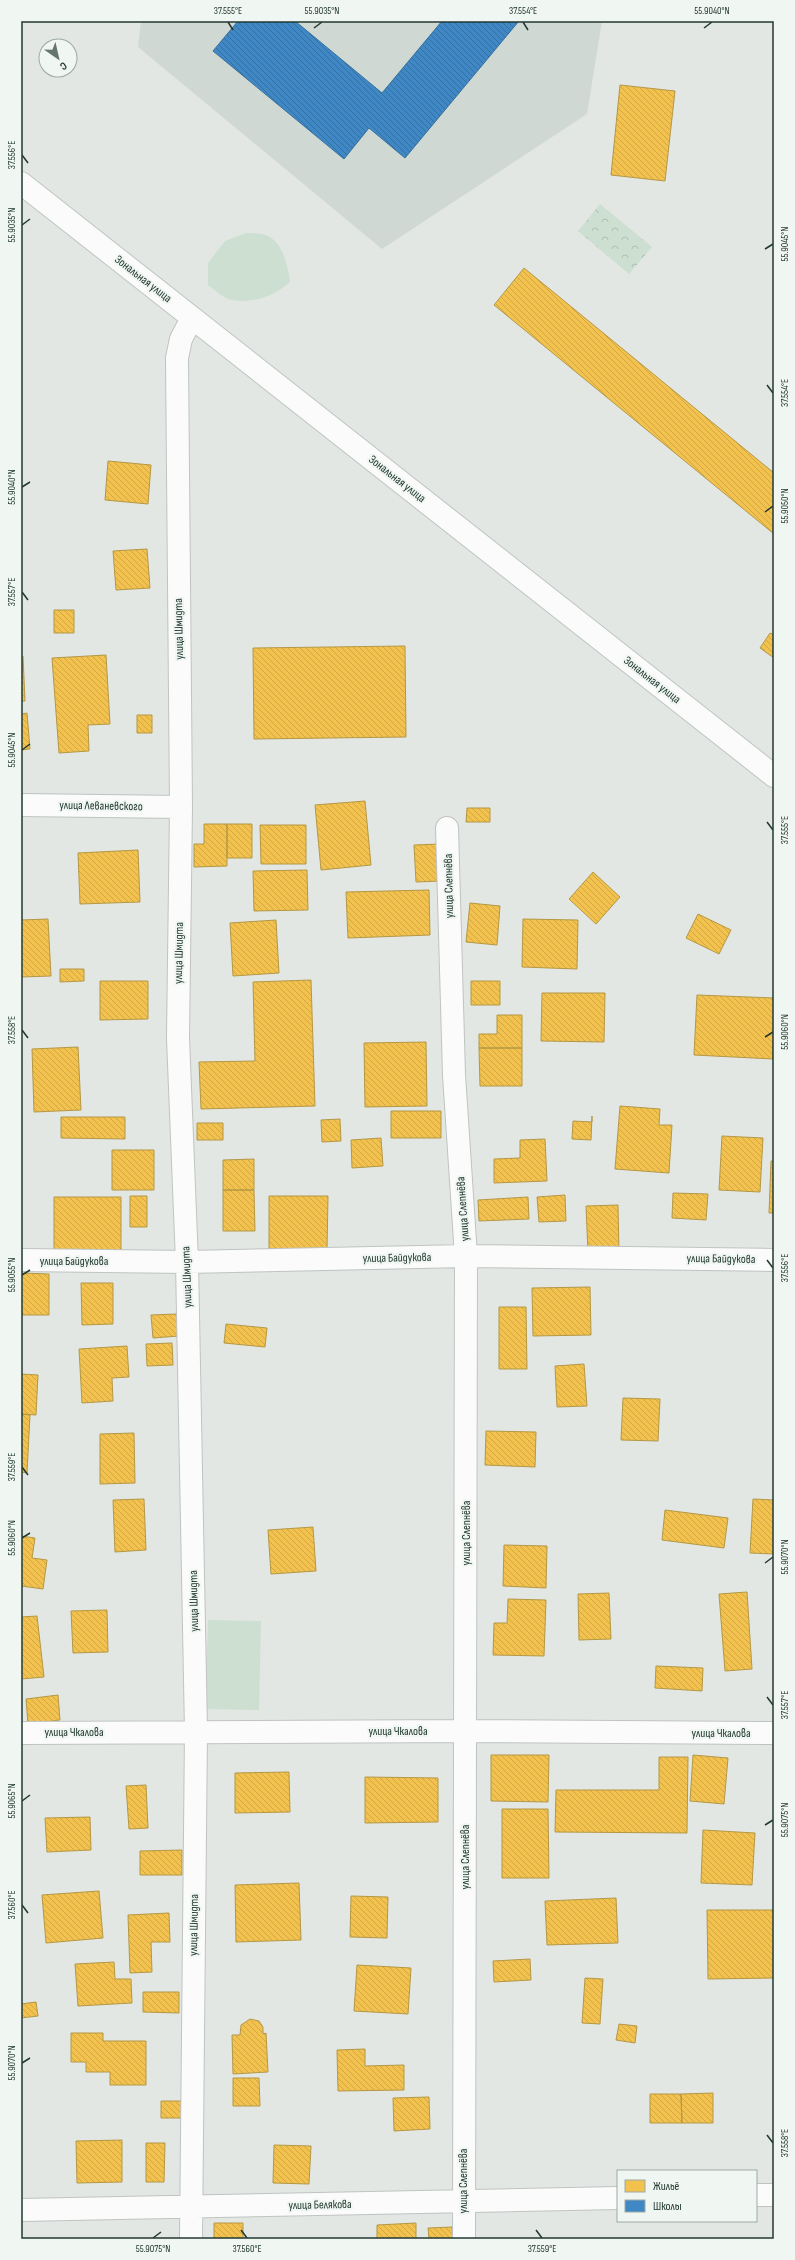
<svg xmlns="http://www.w3.org/2000/svg" width="795" height="2260" font-family="'Sofia Sans Condensed',sans-serif">
  <defs>
    <pattern id="park-crowns" width="20" height="18" patternUnits="userSpaceOnUse"><rect width="20" height="18" fill="#ccdfd0"/><path d="M2 6a3 3 0 1 1 6 0M12 15a3 3 0 1 1 6 0" fill="none" stroke="#afc0b3"/></pattern>
    <pattern id="homes-back-hatch" width="6" height="6" patternUnits="userSpaceOnUse"><rect width="6" height="6" fill="#f2c14e"/><path d="M-1 5l2 2M0 0l6 6M5-1l2 2" fill="none" stroke="#cfa744"/></pattern>
    <pattern id="schools-back-hatch" width="6" height="6" patternUnits="userSpaceOnUse"><rect width="6" height="6" fill="#3f88c5"/><path d="M-1 5l2 2M0 0l6 6M5-1l2 2" fill="none" stroke="#3470a0"/></pattern>
  </defs>
  <rect width="100%" height="100%" fill="#e2e7e4"/>
  <!-- built -->
  <path fill="#d0d8d4" d="M 141,21 L 602,21 L 587,114 L 382,249 L 138,47 Z"/>
  <!-- park -->
  <path fill="url(#park-crowns)" d="M 600,204 L 652,247 L 629,274 L 578,231 Z"/>
  <!-- pitch -->
  <path fill="#ccdfd0" d="M 246,233 C 252,233 259,233 265,235 C 283,240 288,267 290,282 C 274,296 253,304 232,300 C 224,299 214,289 208,285 L 208,263 L 225,241 Z
    M 208,1620 L 261,1621 L 259,1710 L 205,1709 Z"/>
  <!-- homes -->
  <path fill="url(#homes-back-hatch)" stroke="#b49845" d="M 620,85 L 675,91 L 665,181 L 611,175 Z
    M 524,268 L 774,473 L 774,534 L 494,305 Z
    M 108,461 L 151,465 L 148,504 L 105,500 Z
    M 147,549 L 150,588 L 116,590 L 113,551 Z
    M 54,610 L 74,610 L 74,633 L 54,633 Z
    M 770,633 L 774,635 L 774,658 L 760,648 Z
    M 405,646 L 406,737 L 254,739 L 253,648 Z
    M 106,655 L 110,724 L 88,725 L 89,751 L 59,753 L 52,658 Z
    M 21,656 L 23,656 L 25,701 L 21,701 Z
    M 27,713 L 30,749 L 21,750 L 21,714 Z
    M 137,715 L 152,715 L 152,733 L 137,733 Z
    M 365,801 L 371,865 L 321,870 L 315,805 Z
    M 467,808 L 490,808 L 490,822 L 466,822 Z
    M 204,824 L 227,824 L 227,866 L 194,867 L 194,844 L 204,844 Z
    M 227,824 L 252,824 L 252,858 L 227,858 Z
    M 260,825 L 306,825 L 306,864 L 261,864 Z
    M 440,844 L 441,881 L 416,882 L 414,845 Z
    M 138,850 L 140,902 L 80,904 L 78,853 Z
    M 307,870 L 308,910 L 254,911 L 253,871 Z
    M 593,872 L 620,897 L 596,924 L 569,899 Z
    M 429,890 L 430,935 L 348,938 L 346,892 Z
    M 470,903 L 500,906 L 497,945 L 466,942 Z
    M 698,914 L 731,930 L 719,954 L 686,938 Z
    M 48,919 L 51,976 L 21,977 L 21,920 Z
    M 523,919 L 578,920 L 577,969 L 522,967 Z
    M 276,920 L 279,973 L 233,976 L 230,923 Z
    M 60,969 L 84,969 L 84,981 L 60,982 Z
    M 311,980 L 315,1106 L 201,1109 L 199,1062 L 255,1061 L 253,982 Z
    M 100,981 L 148,981 L 148,1019 L 100,1020 Z
    M 471,981 L 500,981 L 500,1005 L 471,1005 Z
    M 542,993 L 605,993 L 604,1042 L 541,1041 Z
    M 697,995 L 774,998 L 773,1059 L 694,1055 Z
    M 497,1015 L 522,1015 L 522,1048 L 479,1048 L 479,1034 L 497,1034 Z
    M 426,1042 L 427,1106 L 365,1107 L 364,1043 Z
    M 78,1047 L 81,1110 L 34,1112 L 32,1049 Z
    M 479,1048 L 522,1048 L 522,1086 L 480,1086 Z
    M 620,1106 L 660,1109 L 659,1125 L 672,1125 L 669,1173 L 615,1169 Z
    M 391,1111 L 441,1111 L 441,1138 L 391,1138 Z
    M 592,1116 L 591,1140 L 572,1139 L 573,1121 L 592,1122 Z
    M 61,1117 L 125,1117 L 125,1139 L 61,1138 Z
    M 340,1119 L 341,1141 L 322,1142 L 321,1120 Z
    M 197,1123 L 223,1123 L 223,1140 L 197,1140 Z
    M 722,1136 L 763,1138 L 760,1192 L 719,1190 Z
    M 381,1138 L 383,1166 L 352,1168 L 351,1140 Z
    M 545,1139 L 547,1181 L 494,1183 L 494,1159 L 520,1158 L 520,1140 Z
    M 112,1150 L 154,1150 L 154,1190 L 112,1190 Z
    M 254,1159 L 254,1190 L 223,1190 L 223,1160 Z
    M 771,1161 L 774,1161 L 774,1213 L 769,1213 Z
    M 223,1190 L 254,1190 L 255,1231 L 223,1231 Z
    M 673,1193 L 708,1194 L 706,1220 L 672,1218 Z
    M 565,1195 L 566,1221 L 539,1222 L 537,1197 Z
    M 130,1196 L 147,1196 L 147,1227 L 130,1227 Z
    M 269,1196 L 328,1196 L 327,1250 L 269,1249 Z
    M 54,1197 L 121,1197 L 121,1253 L 54,1253 Z
    M 528,1197 L 529,1219 L 479,1221 L 478,1200 Z
    M 618,1205 L 619,1252 L 588,1253 L 586,1206 Z
    M 21,1273 L 49,1274 L 49,1315 L 21,1315 Z
    M 81,1283 L 113,1283 L 113,1324 L 82,1325 Z
    M 590,1287 L 591,1335 L 533,1336 L 532,1288 Z
    M 499,1307 L 526,1307 L 527,1369 L 499,1369 Z
    M 177,1314 L 179,1336 L 153,1338 L 151,1315 Z
    M 226,1324 L 267,1328 L 265,1347 L 224,1343 Z
    M 172,1343 L 173,1365 L 147,1366 L 146,1344 Z
    M 127,1346 L 129,1377 L 112,1378 L 113,1401 L 82,1403 L 79,1349 Z
    M 584,1364 L 587,1406 L 557,1407 L 555,1366 Z
    M 21,1374 L 38,1375 L 36,1415 L 21,1414 Z
    M 623,1398 L 660,1399 L 658,1441 L 621,1440 Z
    M 21,1414 L 30,1415 L 27,1473 L 21,1472 Z
    M 486,1431 L 536,1432 L 535,1467 L 485,1465 Z
    M 134,1433 L 135,1483 L 100,1484 L 100,1434 Z
    M 144,1499 L 146,1550 L 115,1552 L 113,1500 Z
    M 753,1499 L 774,1500 L 774,1554 L 750,1553 Z
    M 665,1510 L 728,1518 L 724,1548 L 662,1540 Z
    M 313,1527 L 316,1571 L 271,1574 L 268,1530 Z
    M 21,1536 L 35,1538 L 32,1558 L 47,1560 L 43,1589 L 21,1586 Z
    M 504,1545 L 547,1546 L 546,1588 L 503,1586 Z
    M 747,1592 L 752,1669 L 725,1671 L 719,1594 Z
    M 609,1593 L 611,1639 L 579,1640 L 578,1594 Z
    M 508,1599 L 546,1600 L 544,1656 L 493,1655 L 494,1623 L 507,1623 Z
    M 107,1610 L 108,1652 L 73,1653 L 71,1611 Z
    M 37,1616 L 44,1677 L 21,1679 L 21,1617 Z
    M 656,1666 L 703,1668 L 702,1691 L 655,1688 Z
    M 58,1695 L 60,1720 L 28,1724 L 26,1699 Z
    M 491,1755 L 549,1755 L 548,1802 L 491,1801 Z
    M 693,1755 L 728,1758 L 724,1804 L 690,1801 Z
    M 659,1757 L 688,1757 L 687,1833 L 555,1832 L 556,1790 L 659,1790 Z
    M 289,1772 L 290,1812 L 235,1813 L 235,1773 Z
    M 365,1777 L 438,1778 L 438,1822 L 365,1823 Z
    M 146,1785 L 148,1828 L 129,1829 L 126,1786 Z
    M 502,1809 L 548,1809 L 549,1878 L 502,1878 Z
    M 90,1817 L 91,1850 L 47,1852 L 45,1818 Z
    M 703,1830 L 755,1833 L 752,1885 L 701,1883 Z
    M 182,1850 L 182,1875 L 140,1875 L 140,1851 Z
    M 299,1883 L 301,1940 L 236,1942 L 235,1885 Z
    M 99,1891 L 103,1938 L 46,1943 L 42,1895 Z
    M 351,1896 L 388,1897 L 387,1938 L 350,1937 Z
    M 616,1898 L 618,1943 L 547,1945 L 545,1901 Z
    M 707,1910 L 774,1910 L 774,1978 L 708,1979 Z
    M 169,1913 L 170,1942 L 151,1942 L 152,1972 L 130,1973 L 128,1915 Z
    M 530,1959 L 531,1980 L 494,1982 L 493,1961 Z
    M 114,1962 L 115,1979 L 131,1979 L 132,2003 L 78,2006 L 75,1964 Z
    M 357,1965 L 411,1968 L 408,2014 L 354,2011 Z
    M 585,1978 L 603,1979 L 600,2024 L 582,2023 Z
    M 143,1992 L 179,1992 L 179,2013 L 143,2012 Z
    M 36,2002 L 38,2016 L 21,2018 L 21,2004 Z
    M 250,2019 L 259,2021 L 263,2027 L 263,2034 L 266,2033 L 268,2072 L 233,2074 L 232,2035 L 240,2035 L 241,2025 Z
    M 619,2024 L 637,2026 L 635,2043 L 616,2040 Z
    M 71,2033 L 103,2033 L 103,2041 L 146,2041 L 146,2085 L 110,2085 L 110,2072 L 86,2072 L 86,2062 L 71,2062 Z
    M 365,2049 L 365,2066 L 404,2065 L 404,2090 L 338,2091 L 337,2050 Z
    M 233,2078 L 259,2078 L 260,2106 L 233,2106 Z
    M 713,2093 L 713,2123 L 682,2123 L 681,2094 Z
    M 650,2094 L 681,2094 L 682,2123 L 650,2123 Z
    M 429,2097 L 430,2129 L 394,2131 L 393,2098 Z
    M 161,2101 L 187,2101 L 187,2118 L 161,2118 Z
    M 122,2140 L 122,2182 L 77,2183 L 76,2141 Z
    M 146,2143 L 165,2143 L 164,2182 L 146,2182 Z
    M 274,2145 L 311,2146 L 309,2184 L 273,2183 Z
    M 214,2223 L 243,2223 L 243,2239 L 214,2239 Z
    M 416,2223 L 416,2239 L 377,2239 L 377,2225 Z
    M 452,2227 L 453,2239 L 429,2239 L 428,2228 Z"/>
  <!-- schools -->
  <path fill="url(#schools-back-hatch)" stroke="#367098" d="M 238,21 L 295,21 L 382,93 L 442,21 L 519,21 L 405,158 L 369,128 L 344,159 L 213,51 Z"/>
  <g fill="none" stroke-linecap="round" stroke-linejoin="round">
    <defs>
      <path id="street" d="M 21,805 L 181,807
        M 447,828 L 454,1075 L 466,1256 L 464,2239
        M 21,1260 L 187,1262 L 466,1256 L 774,1260
        M 21,1733 L 465,1731 L 774,1733
        M 756,2195 L 774,2195
        M 21,2210 L 618,2198
        M 191,2239 L 196,1731 L 187,1262 L 178,1038 L 181,807 L 177,358 L 181,339 L 192,318"/>
      <path id="secondary" d="M 21,183 L 774,776"/>
    </defs>
    <!-- street casing -->
    <use href="#street" stroke="#bfc4c1" stroke-width="24"/>
    <!-- secondary casing -->
    <use href="#secondary" stroke="#bec5c1" stroke-width="24"/>
    <!-- street -->
    <use href="#street" stroke="#fbfbfb" stroke-width="22"/>
    <!-- secondary -->
    <use href="#secondary" stroke="#fbfbfb" stroke-width="22"/>
  </g>
  <!-- ticks -->
  <path fill="none" stroke="#223830" stroke-width="1.5" d="M 228,22 L 233,30M 523,22 L 528,30M 314,28 L 322,22M 704,28 L 712,22M 22,155 L 28,163M 22,225 L 30,219M 765,249 L 773,244M 767,385 L 773,393M 22,487 L 30,482M 765,512 L 773,506M 22,592 L 28,600M 22,750 L 30,744M 767,822 L 773,830M 22,1030 L 28,1038M 765,1037 L 773,1032M 767,1260 L 773,1268M 22,1275 L 30,1270M 22,1467 L 28,1475M 22,1538 L 30,1533M 765,1563 L 773,1557M 767,1697 L 773,1705M 22,1801 L 30,1795M 765,1825 L 773,1820M 22,1905 L 28,1913M 22,2063 L 30,2058M 767,2135 L 773,2143M 241,2230 L 247,2238M 536,2230 L 542,2238M 153,2238 L 161,2232"/>
  <g text-anchor="middle" dominant-baseline="central" stroke-width="4" stroke-linejoin="round" paint-order="stroke">
    <!-- street labels -->
    <g font-size="12" fill="#223830" stroke="#f0f6f2">
      <text transform="translate(143 279) rotate(38)">Зональная улица</text>
      <text transform="translate(397 479) rotate(38)">Зональная улица</text>
      <text transform="translate(179 629) rotate(-91)">улица Шмидта</text>
      <text transform="translate(652 680) rotate(38)">Зональная улица</text>
      <text transform="translate(101 806) rotate(1)">улица Леваневского</text>
      <text transform="translate(449 886) rotate(-91)">улица Слепнёва</text>
      <text transform="translate(179 953) rotate(-89)">улица Шмидта</text>
      <text transform="translate(463 1209) rotate(-94)">улица Слепнёва</text>
      <text transform="translate(397 1258) rotate(-1)">улица Байдукова</text>
      <text transform="translate(721 1259) rotate(1)">улица Байдукова</text>
      <text x="74" y="1261">улица Байдукова</text>
      <text transform="translate(187 1277) rotate(-92)">улица Шмидта</text>
      <text transform="translate(466 1533) rotate(-90)">улица Слепнёва</text>
      <text transform="translate(194 1601) rotate(-91)">улица Шмидта</text>
      <text x="398" y="1731">улица Чкалова</text>
      <text x="74" y="1732">улица Чкалова</text>
      <text x="721" y="1733">улица Чкалова</text>
      <text transform="translate(465 1857) rotate(-90)">улица Слепнёва</text>
      <text transform="translate(194 1925) rotate(-89)">улица Шмидта</text>
      <text transform="translate(463 2181) rotate(-90)">улица Слепнёва</text>
      <text transform="translate(320 2205) rotate(-1)">улица Белякова</text>
    </g>
  </g>
  <!-- border -->
  <rect width="795" height="2260" fill="none" stroke="#f0f6f2" stroke-width="44"/>
  <!-- legend -->
  <rect x="617" y="2170" width="140" height="52" fill="#f0f6f2" stroke="#9eaaa4"/>
  <rect x="625" y="2180" width="20" height="12" fill="#f2c14e" stroke="#9eaaa4"/>
  <text x="653" y="2190" font-size="12" fill="#223830">Жильё</text>
  <rect x="625" y="2200" width="20" height="12" fill="#3f88c5" stroke="#9eaaa4"/>
  <text x="653" y="2210" font-size="12" fill="#223830">Школы</text>
  <!-- north arrow -->
  <g transform="translate(58 58) rotate(146)"><circle r="19" fill="#f0f6f2" stroke="#9eaaa4"/>
  <path d="M0-3L7 15L0 10L-7 15Z" fill="#65756f"/>
  <text y="-6" font-size="11" font-weight="bold" text-anchor="middle" fill="#223830">С</text>
  </g>
  <rect x="22" y="22" width="751" height="2216" fill="none" stroke="#223830" stroke-width="1.5"/>
  <g font-size="10" text-anchor="middle" fill="#223830">
    <text x="228" y="14">37.555°E</text>
    <text x="322" y="14">55.9035°N</text>
    <text x="523" y="14">37.554°E</text>
    <text x="712" y="14">55.9040°N</text>
    <text transform="translate(11 155) rotate(-90)" y="4">37.556°E</text>
    <text transform="translate(11 225) rotate(-90)" y="4">55.9035°N</text>
    <text transform="translate(784 244) rotate(-90)" y="4">55.9045°N</text>
    <text transform="translate(784 393) rotate(-90)" y="4">37.554°E</text>
    <text transform="translate(11 487) rotate(-90)" y="4">55.9040°N</text>
    <text transform="translate(784 506) rotate(-90)" y="4">55.9050°N</text>
    <text transform="translate(11 592) rotate(-90)" y="4">37.557°E</text>
    <text transform="translate(11 750) rotate(-90)" y="4">55.9045°N</text>
    <text transform="translate(784 830) rotate(-90)" y="4">37.555°E</text>
    <text transform="translate(11 1030) rotate(-90)" y="4">37.558°E</text>
    <text transform="translate(784 1032) rotate(-90)" y="4">55.9060°N</text>
    <text transform="translate(784 1268) rotate(-90)" y="4">37.556°E</text>
    <text transform="translate(11 1275) rotate(-90)" y="4">55.9055°N</text>
    <text transform="translate(11 1467) rotate(-90)" y="4">37.559°E</text>
    <text transform="translate(11 1538) rotate(-90)" y="4">55.9060°N</text>
    <text transform="translate(784 1557) rotate(-90)" y="4">55.9070°N</text>
    <text transform="translate(784 1705) rotate(-90)" y="4">37.557°E</text>
    <text transform="translate(11 1801) rotate(-90)" y="4">55.9065°N</text>
    <text transform="translate(784 1820) rotate(-90)" y="4">55.9075°N</text>
    <text transform="translate(11 1905) rotate(-90)" y="4">37.560°E</text>
    <text transform="translate(11 2063) rotate(-90)" y="4">55.9070°N</text>
    <text transform="translate(784 2143) rotate(-90)" y="4">37.558°E</text>
    <text x="153" y="2252">55.9075°N</text>
    <text x="247" y="2252">37.560°E</text>
    <text x="542" y="2252">37.559°E</text>
  </g>
</svg>
